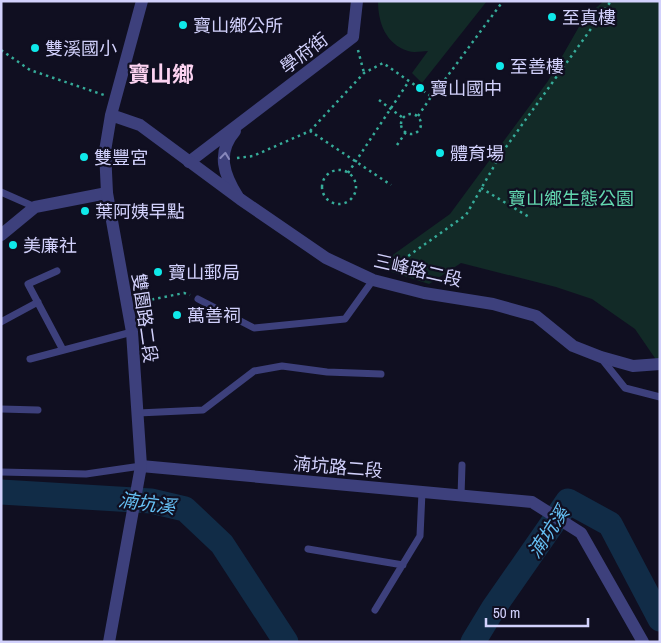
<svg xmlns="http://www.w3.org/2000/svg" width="661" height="643" font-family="'Archivo Narrow','Noto Sans TC',sans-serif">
  <rect width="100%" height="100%" fill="#100f21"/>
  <!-- green -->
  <path fill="#122a27" d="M 378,1 L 487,1 L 422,83 L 412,73 L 428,51 C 422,51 414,53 408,51 C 386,44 378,23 378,1 Z
    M 604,1 L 660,1 L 659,364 L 635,329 L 592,299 L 556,287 L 461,263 L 429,284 L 376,267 L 450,214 L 548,81 L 584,18 Z"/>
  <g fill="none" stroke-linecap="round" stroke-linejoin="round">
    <!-- river -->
    <path stroke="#112c47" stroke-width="25" d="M 1,492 L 151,501 L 185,509 L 222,544 L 286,642
      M 473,642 L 493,609 L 568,501 L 610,524 L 660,619"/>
    <!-- path -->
    <path stroke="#36ab99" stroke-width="2.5" stroke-dasharray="2.5 4" stroke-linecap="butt" d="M 1,50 L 30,70 L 104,95
      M 358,50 L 364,73
      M 379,100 L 403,118
      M401 124a10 10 0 1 1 20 0a10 10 0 1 1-20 0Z
      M 418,116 L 431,97
      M 310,131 L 364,73 L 383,63 L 432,97 L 503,1
      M 397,145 L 406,132
      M 237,158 L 253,156 L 310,131 L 391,185
      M322 187a17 17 0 1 1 34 0a17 17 0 1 1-34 0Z
      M 348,173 L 409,81
      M 481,188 L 529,217
      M 387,271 L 466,215 L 501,154 L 611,1
      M 139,302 L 184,293 L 190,295"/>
    <!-- service -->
    <path stroke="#3d407c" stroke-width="7" d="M 1,192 L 35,207
      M 57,271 L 28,284 L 63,350
      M 198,299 L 254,328 L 345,319 L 373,280
      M 1,322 L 38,302
      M 601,358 L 625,388 L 660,397
      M 30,359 L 132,332
      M 1,409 L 38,410
      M 138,413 L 203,410 L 254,371 L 282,366 L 327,372 L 381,374
      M 1,472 L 86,474 L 141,466
      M 461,496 L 462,465
      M 308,549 L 403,565
      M 375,610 L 420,536 L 422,492"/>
    <!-- minor -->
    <path stroke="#3d407c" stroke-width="12" d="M 235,131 C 216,153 224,175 238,197
      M 189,162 L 353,37 L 357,1
      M 1,235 L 35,207 L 107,193
      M 141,466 L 532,502 L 581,533 L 643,642"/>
    <!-- tertiary -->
    <path stroke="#3d407c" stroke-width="12" d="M 111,115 L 140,125 L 240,199 L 326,258 L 373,280 L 424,293 L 493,304 L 536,316 L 573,346 L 601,357 L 633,366 L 660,364
      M 109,642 L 141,466 L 132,332 L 107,193 L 105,151 L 111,115 L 142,1"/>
  </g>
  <!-- one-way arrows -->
  <defs><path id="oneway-chevron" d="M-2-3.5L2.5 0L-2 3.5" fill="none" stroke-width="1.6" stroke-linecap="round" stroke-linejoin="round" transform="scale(1.25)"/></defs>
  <use stroke="#8888bc" href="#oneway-chevron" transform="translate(225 156) rotate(-84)"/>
  <!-- markers -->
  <g fill="#0fe9ea" stroke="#100f21" stroke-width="2">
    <circle cx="552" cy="17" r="5"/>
    <circle cx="183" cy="25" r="5"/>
    <circle cx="35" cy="48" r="5"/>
    <circle cx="500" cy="66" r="5"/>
    <circle cx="420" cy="88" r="5"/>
    <circle cx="440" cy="153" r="5"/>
    <circle cx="84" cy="157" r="5"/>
    <circle cx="85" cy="211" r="5"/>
    <circle cx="13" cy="245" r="5"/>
    <circle cx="158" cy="272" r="5"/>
    <circle cx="177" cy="315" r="5"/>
  </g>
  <g text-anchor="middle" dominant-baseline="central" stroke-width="4.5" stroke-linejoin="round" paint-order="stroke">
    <!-- poi labels -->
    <g font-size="18" fill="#d2d1fc" stroke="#100f21" text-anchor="start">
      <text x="562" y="17">至真樓</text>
      <text x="193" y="25">寶山鄉公所</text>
      <text x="45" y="48">雙溪國小</text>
      <text x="510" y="66">至善樓</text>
      <text x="430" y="88">寶山國中</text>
      <text x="450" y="153">體育場</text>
      <text x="94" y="157">雙豐宮</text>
      <text x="95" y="211">葉阿姨早點</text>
      <text x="23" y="245">美廉社</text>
      <text x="168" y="272">寶山郵局</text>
      <text x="187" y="315">萬善祠</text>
    </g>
    <!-- street labels -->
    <g font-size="18" fill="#d2d1fc" stroke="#100f21">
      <text transform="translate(304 53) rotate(-37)">學府街</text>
      <text transform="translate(418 270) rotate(13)">三峰路二段</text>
      <text transform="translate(145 318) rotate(82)">雙園路二段</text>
      <text transform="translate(338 467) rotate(5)">湳坑路二段</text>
    </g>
    <!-- park labels -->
    <g font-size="18" fill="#62d7af" stroke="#100f21">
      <text x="571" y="198">寶山鄉生態公園</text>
    </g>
    <!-- water labels -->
    <g font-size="19" font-style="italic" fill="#66c1f5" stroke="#100f21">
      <text transform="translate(147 503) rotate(8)">湳坑溪</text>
      <text transform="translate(548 532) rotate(-56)">湳坑溪</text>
    </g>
    <!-- district labels -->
    <g font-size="22" font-weight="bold" fill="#fcd3f1" stroke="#100f21">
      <text x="161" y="74">寶山鄉</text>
    </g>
  </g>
  <!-- border -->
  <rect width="661" height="643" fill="none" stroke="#d2d1fc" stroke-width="5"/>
  <!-- scale -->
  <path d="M486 618v8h102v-8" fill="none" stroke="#d2d1fc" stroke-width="2.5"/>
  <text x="493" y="618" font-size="15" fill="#d2d1fc" stroke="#100f21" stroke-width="4" paint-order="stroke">50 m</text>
</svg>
